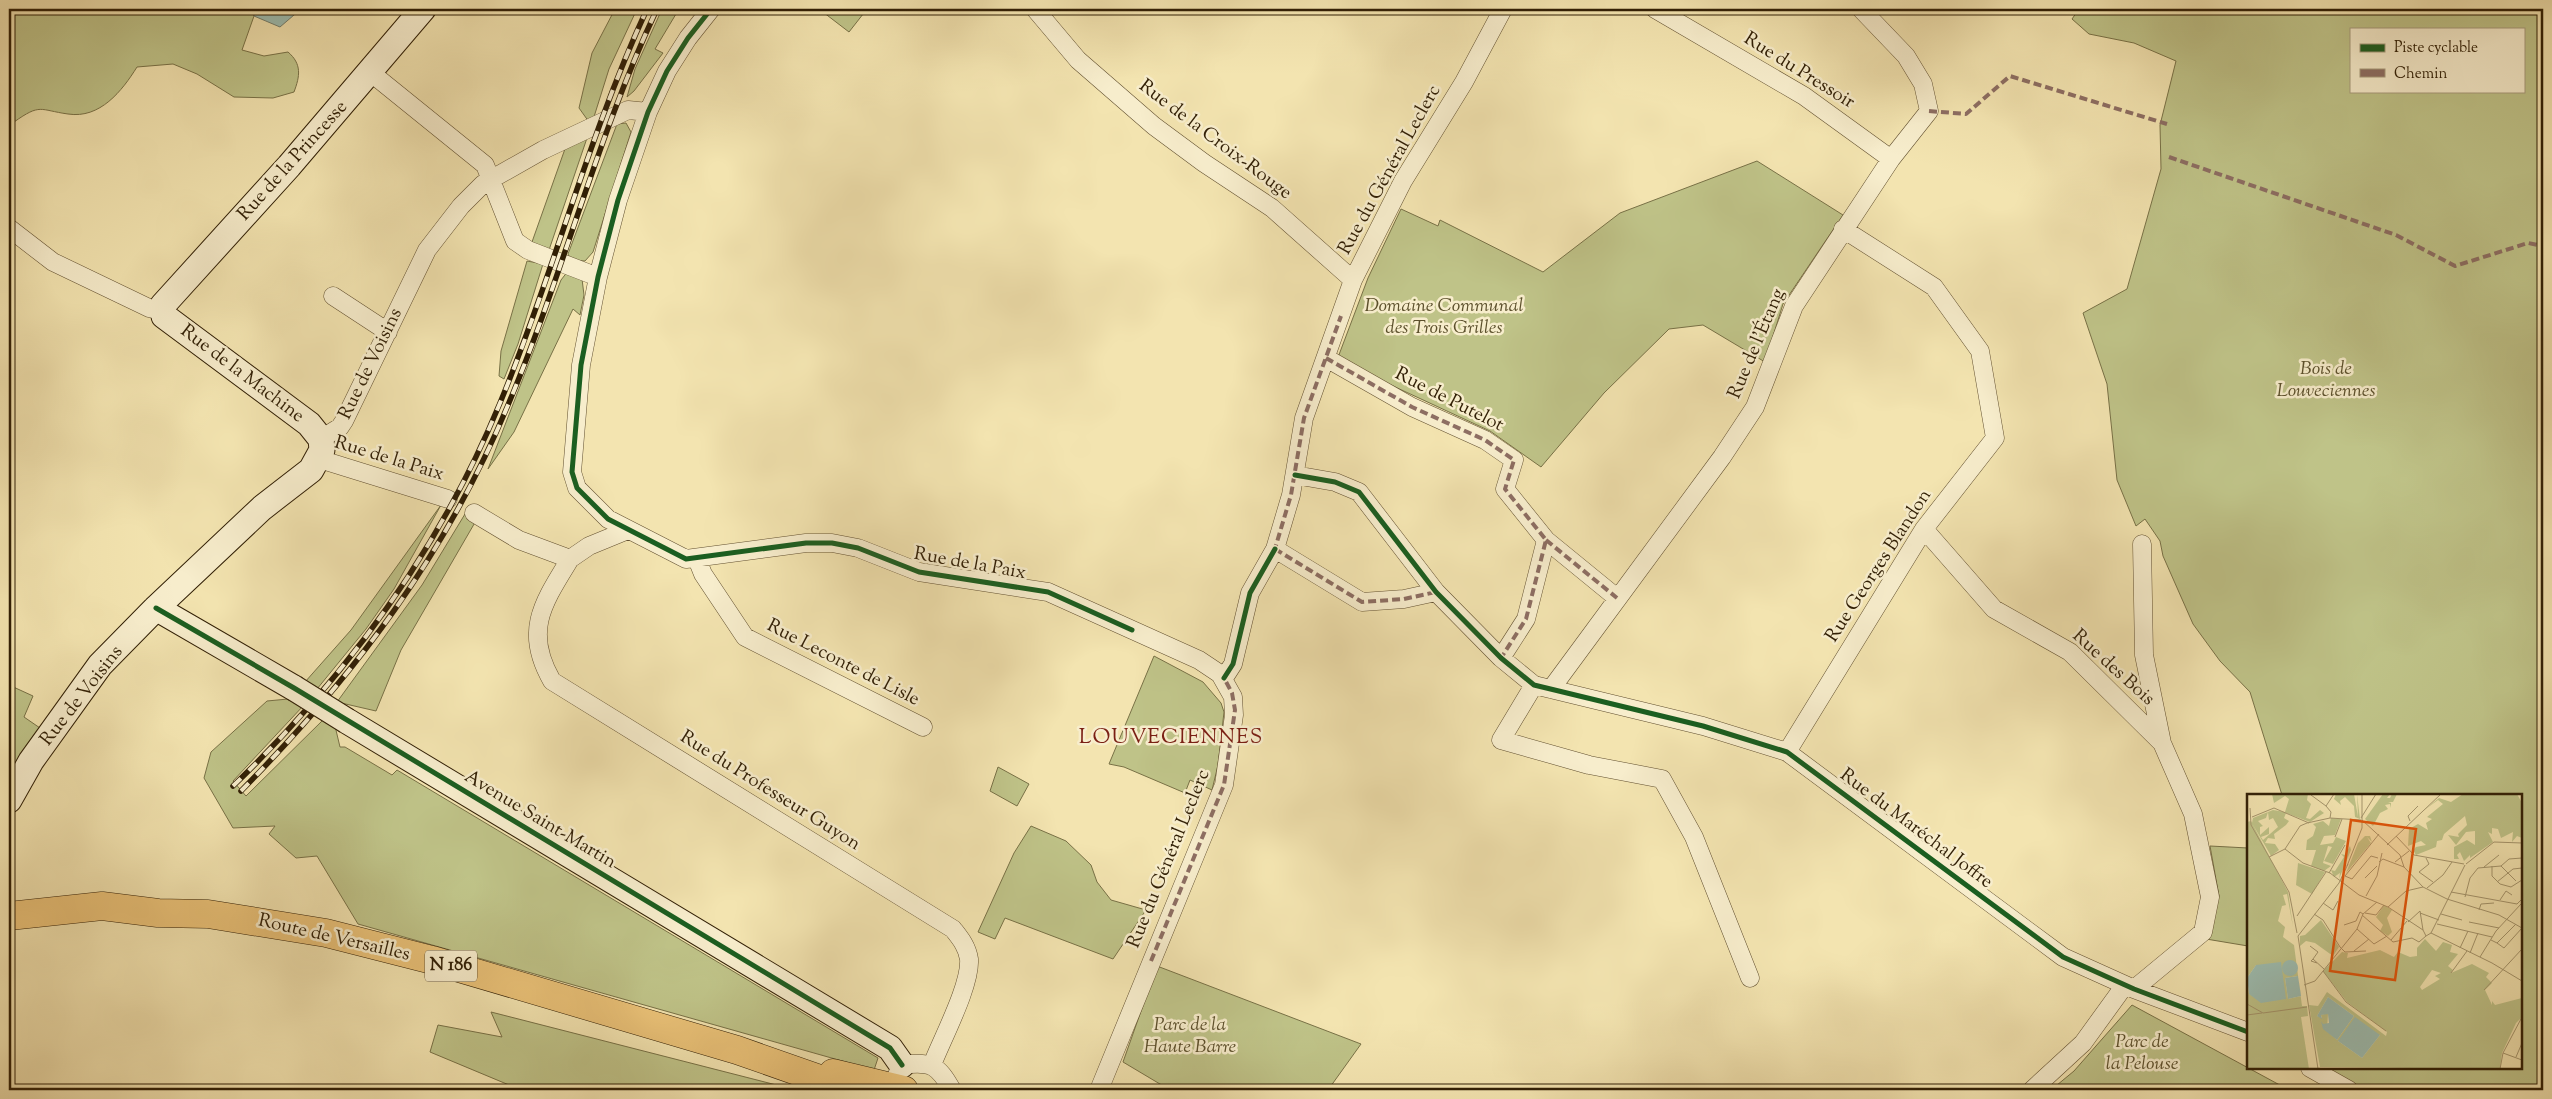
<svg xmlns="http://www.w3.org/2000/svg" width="2552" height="1099" font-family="'Sorts Mill Goudy',serif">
  <rect width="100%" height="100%" fill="#f3e4b0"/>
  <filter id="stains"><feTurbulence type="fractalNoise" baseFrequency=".004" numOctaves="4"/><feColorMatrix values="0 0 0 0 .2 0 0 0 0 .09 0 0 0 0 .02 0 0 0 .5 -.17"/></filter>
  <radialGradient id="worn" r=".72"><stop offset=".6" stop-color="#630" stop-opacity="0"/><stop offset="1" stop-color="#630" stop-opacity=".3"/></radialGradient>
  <!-- green -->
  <path fill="#bfc388" stroke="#787146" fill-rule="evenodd" d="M 9,9 L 253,9 L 254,16 L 242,50 L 264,56 L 288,52 C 302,64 300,76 294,92 L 273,98 L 234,97 L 197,74 L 173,64 L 137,67 C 122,91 100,119 68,114 C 39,110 41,103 14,122 L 9,116 Z
    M 615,9 L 637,9 L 609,69 L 593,120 L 589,122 L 579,108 L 592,53 Z
    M 662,9 L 679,9 L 655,49 L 663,53 L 634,91 L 627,97 L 635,69 Z
    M 819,9 L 867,9 L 849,32 Z
    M 2079,9 L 2543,9 L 2543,1090 L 2355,1090 L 2316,1068 L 2521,1068 L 2521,795 L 2282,795 L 2250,692 L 2220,661 L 2193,624 L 2163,556 L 2160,541 L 2145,519 L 2136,526 L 2117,480 L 2107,384 L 2083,313 L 2127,289 L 2161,169 L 2160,125 L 2176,61 L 2134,43 L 2089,34 L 2072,19 ZM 2351,29 L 2523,29 L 2523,91 L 2351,91 Z
    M 626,123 L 631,132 L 593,252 L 585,261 L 571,260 L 568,254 L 617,124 Z
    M 587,138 L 549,250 L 532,242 L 566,146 Z
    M 1757,161 L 1843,215 L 1783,304 L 1765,362 L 1703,325 L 1669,329 L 1604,393 L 1541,467 L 1490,431 L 1337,360 L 1368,278 L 1401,209 L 1438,226 L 1440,220 L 1543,272 L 1620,213 Z
    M 527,261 L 543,264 L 518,344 L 504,379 L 499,376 L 501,351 Z
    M 568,271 L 582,279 L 584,295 L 580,315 L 573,309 L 514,432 L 488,469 L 561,280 Z
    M 441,505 L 394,589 L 366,629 L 317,689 L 305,682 L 351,630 Z
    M 465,514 L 477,519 L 401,650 L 376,711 L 337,702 L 422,585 Z
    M 1154,656 L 1203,682 L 1221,703 L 1224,712 L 1218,765 L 1212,790 L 1190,780 L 1185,793 L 1124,767 L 1109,764 Z
    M 9,685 L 33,696 L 24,717 L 40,728 L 9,775 Z
    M 288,699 L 304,705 L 233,781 L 246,796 L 324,719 L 335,726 L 340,747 L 345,747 L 392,775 L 397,770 L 878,1058 L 874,1070 L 358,924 L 317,856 L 296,858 L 269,834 L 275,826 L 233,828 L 204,778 L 211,752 L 267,701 Z
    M 998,767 L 1029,784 L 1017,806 L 990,791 Z
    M 1031,826 L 1066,841 L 1091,865 L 1097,882 L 1111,900 L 1146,910 L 1113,959 L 1005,918 L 995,939 L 978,932 L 1014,853 Z
    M 2210,846 L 2248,848 L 2248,946 L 2206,939 L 2219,896 Z
    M 1157,966 L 1361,1044 L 1328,1090 L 1170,1090 L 1123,1062 Z
    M 2132,1005 L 2289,1090 L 2051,1090 L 2074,1071 Z
    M 491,1012 L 796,1090 L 521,1090 L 430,1052 L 438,1025 L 502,1037 Z"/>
  <!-- water -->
  <path fill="#9dbeb2" stroke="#727e6d" d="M 253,9 L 301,9 L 280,27 L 254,16 Z"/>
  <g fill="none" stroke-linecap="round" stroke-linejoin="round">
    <defs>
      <path id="street" d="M 711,9 L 688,38 L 667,71 L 648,112 L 618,200 L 598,277 L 581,365 L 572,472 L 577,488 L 608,519 L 686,559 L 806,543 L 832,543 L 858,548 L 919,572 L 1048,592 L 1199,660 L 1220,674 L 1233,697 L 1234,715 L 1224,785 L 1099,1090
        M 1035,9 L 1078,60 L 1154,126 L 1204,163 L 1272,208 L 1353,280
        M 1655,9 L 1804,96 L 1891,159
        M 370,72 L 485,165 L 515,241 L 528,250 L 598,277
        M 9,228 L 53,262 L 149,308 L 162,311
        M 333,296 L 388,332
        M 1326,358 L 1412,407 L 1485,440 L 1514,460 L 1505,489 L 1546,540 L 1526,619 L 1501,658
        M 321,439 L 340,427 L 344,421 L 427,250 L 461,206 L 483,184 L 543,150 L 628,110 L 648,112
        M 319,459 L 448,499
        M 1295,475 L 1335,482 L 1359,492 L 1436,592 L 1501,658 L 1534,685 L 1703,726 L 1787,752 L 2063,957 L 2134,989 L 2248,1032
        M 474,513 L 519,540 L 570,559 L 589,546 L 628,530
        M 1924,529 L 1994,609 L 2070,652 L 2162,743
        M 1546,540 L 1617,598
        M 1275,549 L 1362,602 L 1404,599 L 1436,592
        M 570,559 C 543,603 523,631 552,681 L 953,929 C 960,938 967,946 969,959 C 971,985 942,1039 932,1065
        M 697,559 L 703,574 L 745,637 L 923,727
        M 1224,678 L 1233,664 L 1250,593 L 1275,549 L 1291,495 L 1304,418 L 1353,280 L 1403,181 L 1464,82 L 1503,9
        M 1534,685 L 1501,740 L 1589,765 L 1662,779 L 1694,837 L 1750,978
        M 1551,689 L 1722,457 L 1755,407 L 1794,306 L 1891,159 L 1929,111 L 1923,84 L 1906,56 L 1861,9
        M 1787,752 L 1924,529 L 1995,438 L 1980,351 L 1934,287 L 1843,229
        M 2134,989 L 2203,932 L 2210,897 L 2193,814 L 2162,743 L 2144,655 L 2142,544
        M 2310,1068 L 2349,1090
        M 897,1075 L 902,1065 C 931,1061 938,1065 952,1090
        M 2032,1090 L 2083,1043 L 2125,985"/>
      <path id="secondary" d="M 156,608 L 294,688
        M 347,721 L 890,1048 L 902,1065
        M 9,800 L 31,761 L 100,665 L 156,608 L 262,508 L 311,470 L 322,450 L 321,439 L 309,424 L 164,316 L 163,305 L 289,166 L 423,9"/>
      <path id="primary" d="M 9,916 L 102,906 L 158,913 L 208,914 L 326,933 L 432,960 L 737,1050 L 851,1090
        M 833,1073 L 904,1090"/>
    </defs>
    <!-- street casing -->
    <use href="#street" stroke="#625030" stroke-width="19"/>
    <!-- secondary casing -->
    <use href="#secondary" stroke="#311f05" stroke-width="27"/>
    <!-- primary casing -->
    <use href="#primary" stroke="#311f05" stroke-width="29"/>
    <!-- street -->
    <use href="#street" stroke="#f7edcc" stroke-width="18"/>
    <!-- secondary -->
    <use href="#secondary" stroke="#f7edcc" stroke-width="25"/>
    <!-- primary -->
    <use href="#primary" stroke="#eac278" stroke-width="28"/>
    <defs>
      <path id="rail" d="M 233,786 C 346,677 440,549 500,403 C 554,273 588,136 647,9
        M 241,791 C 354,676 446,555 508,405 C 563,275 597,136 657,9"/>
    </defs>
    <!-- rail casing -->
    <use href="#rail" stroke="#311f05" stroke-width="5.5"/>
    <!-- rail -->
    <use href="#rail" stroke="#f7edcc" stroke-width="4" stroke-dasharray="11" stroke-linecap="butt"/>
    <defs>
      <path id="secondary-bridge" d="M 294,688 L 347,721"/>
    </defs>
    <!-- secondary-bridge casing -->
    <use href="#secondary-bridge" stroke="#311f05" stroke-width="27" stroke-linecap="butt"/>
    <!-- secondary-bridge -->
    <use href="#secondary-bridge" stroke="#f7edcc" stroke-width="25"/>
    <!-- quiet -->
    <path stroke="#8d6e63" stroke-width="4" stroke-dasharray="8 4" stroke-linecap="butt" d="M 1929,111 L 1966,114 L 2010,76 L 2167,124
      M 2169,157 L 2396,235 L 2455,266 L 2528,243 L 2543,246
      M 1326,358 L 1412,407 L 1485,440 L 1514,460 L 1505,489 L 1546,540 L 1526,619 L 1501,658
      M 1546,540 L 1617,598
      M 1275,549 L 1362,602 L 1404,599 L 1436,592
      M 1274,552 L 1291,495 L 1304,418 L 1341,316
      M 1151,961 L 1224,785 L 1235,710 L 1232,693 L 1224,678 L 1226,674"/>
    <defs>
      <path id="cycleway" d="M 711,9 L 688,38 L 667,71 L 648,112 L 618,200 L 598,277 L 581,365 L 572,472 L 577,488 L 608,519 L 686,559 L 806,543 L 832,543 L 858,548 L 919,572 L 1048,592 L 1132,630
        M 1295,475 L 1335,482 L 1359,492 L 1436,592 L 1501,658 L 1534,685 L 1703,726 L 1787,752 L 2063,957 L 2134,989 L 2248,1032
        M 156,608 L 294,688 L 890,1048 L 902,1065
        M 1224,678 L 1233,664 L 1250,593 L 1275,549"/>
    </defs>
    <!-- cycleway casing -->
    <use href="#cycleway" stroke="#f7edcc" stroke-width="8"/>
    <!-- cycleway -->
    <use href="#cycleway" stroke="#1b5e20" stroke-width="5"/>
  </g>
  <g text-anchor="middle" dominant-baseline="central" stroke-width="5" stroke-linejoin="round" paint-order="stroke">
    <!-- shield labels -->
    <rect fill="#f7edcc" stroke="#6c5d41" stroke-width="1" x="425" y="950.5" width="52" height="31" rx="4"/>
    <g font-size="18" font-weight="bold" fill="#311f05">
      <text x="451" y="966">N 186</text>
    </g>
    <!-- street labels -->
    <g font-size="19" fill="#311f05" stroke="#f7edcc">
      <text transform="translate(1799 71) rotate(32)">Rue du Pressoir</text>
      <text transform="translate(1215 140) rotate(37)">Rue de la Croix-Rouge</text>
      <text transform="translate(293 161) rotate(-48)">Rue de la Princesse</text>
      <text transform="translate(1390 170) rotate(-61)">Rue du Général Leclerc</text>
      <text transform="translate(1757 344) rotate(-67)">Rue de l'Étang</text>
      <text transform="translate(371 364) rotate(-64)">Rue de Voisins</text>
      <text transform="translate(242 374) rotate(37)">Rue de la Machine</text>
      <text transform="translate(1449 400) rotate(27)">Rue de Putelot</text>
      <text transform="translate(389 459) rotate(17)">Rue de la Paix</text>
      <text transform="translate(970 564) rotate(10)">Rue de la Paix</text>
      <text transform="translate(1879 566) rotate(-57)">Rue Georges Blandon</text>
      <text transform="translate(843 663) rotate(27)">Rue Leconte de Lisle</text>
      <text transform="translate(2113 668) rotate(42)">Rue des Bois</text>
      <text transform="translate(82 696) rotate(-52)">Rue de Voisins</text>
      <text transform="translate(770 791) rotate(32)">Rue du Professeur Guyon</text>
      <text transform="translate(540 820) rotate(31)">Avenue Saint-Martin</text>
      <text transform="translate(1916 829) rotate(37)">Rue du Maréchal Joffre</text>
      <text transform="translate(1169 859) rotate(-68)">Rue du Général Leclerc</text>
      <text transform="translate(334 938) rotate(13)">Route de Versailles</text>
    </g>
    <!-- park labels -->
    <g font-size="19" font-style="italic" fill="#5c502c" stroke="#f7edcc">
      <text x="1444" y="306">Domaine Communal<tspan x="1444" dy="22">des Trois Grilles</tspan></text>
      <text x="2326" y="369">Bois de<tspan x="2326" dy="22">Louveciennes</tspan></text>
      <text x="1190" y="1025">Parc de la<tspan x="1190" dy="22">Haute Barre</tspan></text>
      <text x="2142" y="1042">Parc de<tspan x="2142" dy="22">la Pelouse</tspan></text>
    </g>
    <!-- quarter labels -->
    <g font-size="21" letter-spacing="1" fill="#7a1f14" stroke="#f7edcc">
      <text x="1171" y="738">LOUVECIENNES</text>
    </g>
  </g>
  <!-- overview -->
  <g transform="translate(2247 794)">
    <rect width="275" height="275" fill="#f3e4b0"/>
    <path d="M 25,0 L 61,0 L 60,6 L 64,10 L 59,24 L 63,25 L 73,16 L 77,19 L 63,28 L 39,19 L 37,24 L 42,27 L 39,31 L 27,40 L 28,45 L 21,44 L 18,49 L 28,50 L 32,56 L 24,62 L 5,29 L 6,24 L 26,16 L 38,18 L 42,5 L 38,2 L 27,9 ZM 21,18 L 22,26 L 26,24 L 31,33 L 16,46 L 14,43 L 22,40 L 22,33 L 13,41 L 13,33 L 16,32 L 11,27 L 19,24 ZM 89,0 L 107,0 L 111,23 L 110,0 L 113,25 L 108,23 L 107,12 L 98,3 L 93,7 L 94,11 L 87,5 ZM 136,0 L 143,0 L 140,4 L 143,4 L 145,0 L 150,0 L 146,8 L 141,8 L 144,9 L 144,14 L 143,10 L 138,11 L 141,15 L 133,19 L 126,32 L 118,25 ZM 216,0 L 270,0 L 275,9 L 275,44 L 270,42 L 265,48 L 266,38 L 254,44 L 251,35 L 245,34 L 245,40 L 241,38 L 246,48 L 223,64 L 223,61 L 217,67 L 213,58 L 210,61 L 212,65 L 207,65 L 207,53 L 220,46 L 228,51 L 228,37 L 219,38 L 209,51 L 201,41 L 212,43 L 211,40 L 220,31 L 218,22 L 197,40 L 195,46 L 190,47 L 189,53 L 169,61 L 166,56 L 169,53 L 179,51 L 174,47 L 161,52 L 162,35 L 171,30 L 181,36 L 179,29 L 185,25 L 180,23 L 196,10 L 191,6 L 176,17 L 192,4 L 204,8 ZM 84,24 L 94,25 L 88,41 L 77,42 L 73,51 L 86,49 L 89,43 L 99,47 L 86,70 L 77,67 L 85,53 L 81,52 L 76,69 L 84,72 L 77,77 L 64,72 L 69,56 L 59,56 L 60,46 L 66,42 L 69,33 L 66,30 L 76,27 L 82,32 ZM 4,27 L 41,98 L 46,133 L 40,100 L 36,101 L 39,111 L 35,112 L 31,127 L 38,133 L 36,143 L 47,151 L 55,212 L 60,212 L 61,222 L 54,223 L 62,275 L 0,275 L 0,187 L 2,200 L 9,171 L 0,184 L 0,28 ZM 51,182 L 54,202 L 41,205 L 38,184 ZM 118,42 L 123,42 L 125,48 L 120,43 L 124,49 L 99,79 L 111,49 ZM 103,52 L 104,56 L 92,85 L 93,79 L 87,83 L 84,76 L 88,77 L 97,63 L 94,60 L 98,61 ZM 51,69 L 78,78 L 65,100 L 49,91 ZM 137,111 L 145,116 L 140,124 L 145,138 L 141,142 L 133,137 L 136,131 L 129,123 ZM 74,126 L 92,153 L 86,162 L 68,149 L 59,147 L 53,152 L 53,142 L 58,141 ZM 178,145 L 189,157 L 196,148 L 205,151 L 203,158 L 211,160 L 201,172 L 206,176 L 204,179 L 225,170 L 242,179 L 239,183 L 245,189 L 238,196 L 245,211 L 245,207 L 248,211 L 275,204 L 275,223 L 269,229 L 255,259 L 253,275 L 73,273 L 62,211 L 71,212 L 80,198 L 139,242 L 140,238 L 100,208 L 76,177 L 95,158 L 101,159 L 100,164 L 133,156 L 147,163 L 151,158 L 163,163 L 170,162 L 170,154 ZM 185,176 L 194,179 L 188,182 L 193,185 L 175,196 L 173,193 ZM 81,203 L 107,222 L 90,246 L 80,237 L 81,219 L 74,221 L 75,224 L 70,222 ZM 133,241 L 115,264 L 91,247 Z" fill="#bfc388" fill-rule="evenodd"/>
    <path d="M35 174a8 8 0 1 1 16 0a8 8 0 1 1-16 0ZM 34,168 L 39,205 L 14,209 L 2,200 L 0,184 L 9,171 ZM 51,182 L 54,202 L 41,205 L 38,184 ZM 81,203 L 107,222 L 90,246 L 76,235 L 74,227 L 76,230 L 82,229 L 81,220 L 74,221 L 75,225 L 70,222 ZM 108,223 L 133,241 L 115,264 L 91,247 Z" fill="#9dbeb2"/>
    <path fill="none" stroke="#a5956c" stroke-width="1" d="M 64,1 L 79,12M 3,14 L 4,31 L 42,98 L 50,139M 5,23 L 27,14 L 62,29M 83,24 L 84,18 L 79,12 L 87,0M 114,24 L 129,0M 115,26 L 153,61 L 157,73M 163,27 L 161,22 L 171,12M 149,42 L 167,61 L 217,70M 88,43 L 95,25M 140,51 L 194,0M 38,55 L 56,69 L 83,79 L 112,101 L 141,113 L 176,136 L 179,142 L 184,139M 22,63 L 38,55 L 53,32 L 60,29 L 83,24 L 114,26M 179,64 L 182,70 L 172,78 L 186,88M 132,68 L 136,65 L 157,73 L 176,93M 148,68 L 162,57M 219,70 L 247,48 L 275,49M 100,72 L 115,34 L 115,0M 245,72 L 245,82 L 253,90 L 264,93 L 275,86M 254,72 L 269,87M 237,73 L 252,61M 82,79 L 98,51M 98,82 L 132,40M 98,82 L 105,85 L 124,62 L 131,64M 118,84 L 130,72M 250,88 L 266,75 L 275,74M 180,94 L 196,81 L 205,68M 204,98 L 270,110 L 275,105M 119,102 L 130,82 L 135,59M 218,103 L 223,84 L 231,74 L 254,72 L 262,65 L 275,64M 253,106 L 259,97 L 265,101M 76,109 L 86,116 L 91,107M 141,113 L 159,97 L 176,93 L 200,105 L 252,121 L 275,134M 232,116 L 234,110 L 247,109M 173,117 L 176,136M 118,119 L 129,121 L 137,111M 173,119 L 192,126M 67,120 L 76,126 L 93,153M 194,120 L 215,126M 115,121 L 146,148 L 165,144 L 172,148 L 179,142M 50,122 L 79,78M 161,128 L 173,117M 222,128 L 252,134M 190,130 L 245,143M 97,131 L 109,127 L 113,118 L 116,120M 110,135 L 127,150 L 140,142M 184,139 L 245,169 L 275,187M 184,139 L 218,71M 144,146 L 160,127M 244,146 L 250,149 L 269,130M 250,149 L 257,154 L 275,134M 63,152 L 71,158 L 66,165M 93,153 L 98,158 L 119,157M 213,154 L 221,137M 107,157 L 122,145M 223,159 L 231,139M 233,163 L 249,137 L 274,110M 70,169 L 64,167 L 66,165 L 77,175M 76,177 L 99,208 L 139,237M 204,179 L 220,157M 57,191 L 68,187 L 110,135 L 116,120 L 130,108M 237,196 L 275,155M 0,210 L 16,219 L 60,213M 0,221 L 15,219M 256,259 L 275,266M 269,263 L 275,249M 71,275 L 51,142 L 92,89 L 101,70M 253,275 L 256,259 L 275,223"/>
    <path fill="#df560c" fill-opacity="0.15" stroke="#df560c" stroke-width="2.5" d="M 104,26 L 169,35 L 148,186 L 83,177 Z"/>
    <rect width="275" height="275" fill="none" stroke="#311f05" stroke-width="2.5"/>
  </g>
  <!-- margin -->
  <rect width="2552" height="1099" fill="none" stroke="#f3e4b0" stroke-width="30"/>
  <rect x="10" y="10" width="2532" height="1079" fill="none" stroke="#311f05" stroke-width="2.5"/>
  <rect x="15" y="15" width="2522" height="1069" fill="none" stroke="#311f05"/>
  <!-- legend -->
  <rect x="2350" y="28" width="175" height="65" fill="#f7edcc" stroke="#a89b7c"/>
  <rect x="2360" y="44" width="25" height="8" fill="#1b5e20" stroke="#a89b7c"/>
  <text x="2394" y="52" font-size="15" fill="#311f05">Piste cyclable</text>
  <rect x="2360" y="69" width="25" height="8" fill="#8d6e63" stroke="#a89b7c"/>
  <text x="2394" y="78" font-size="15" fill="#311f05">Chemin</text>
  <rect width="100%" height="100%" filter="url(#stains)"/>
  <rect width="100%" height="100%" fill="url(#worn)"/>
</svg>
